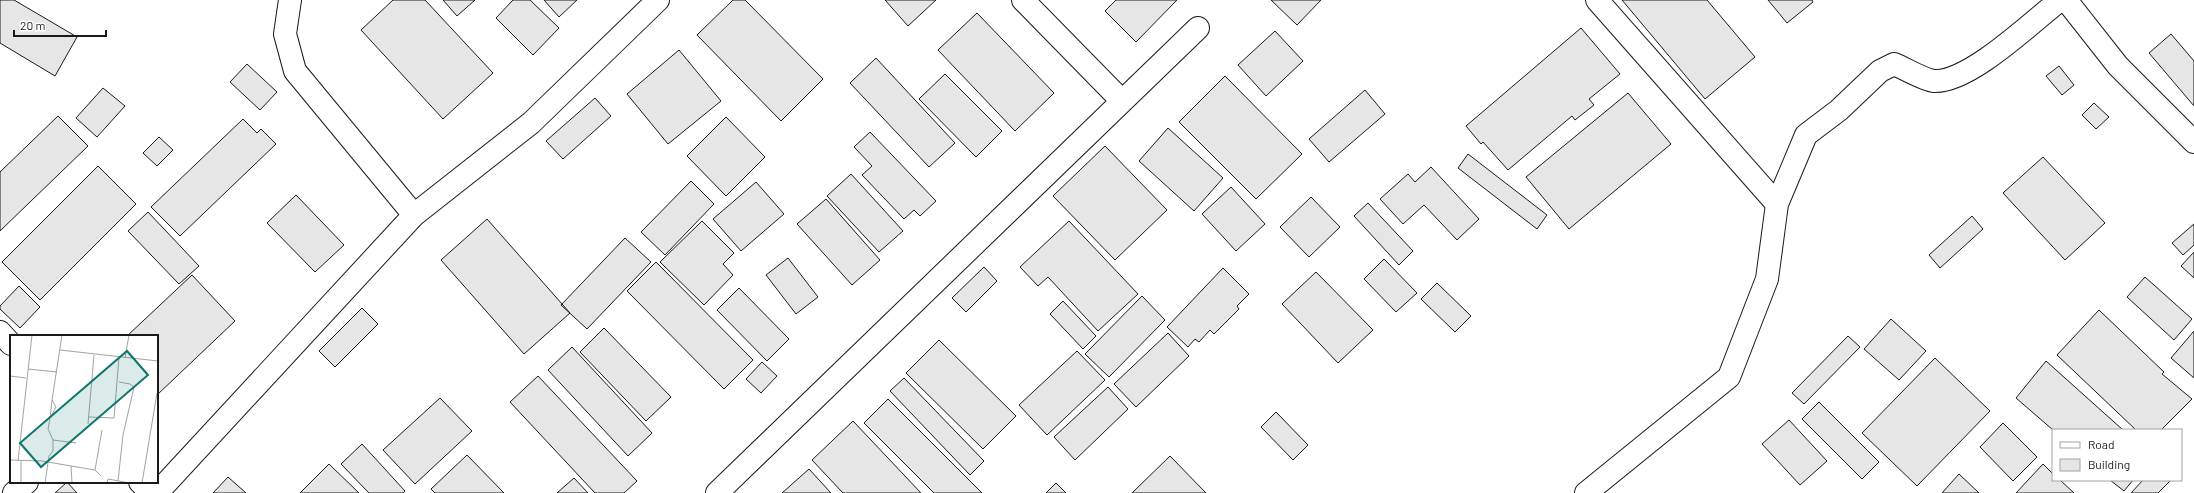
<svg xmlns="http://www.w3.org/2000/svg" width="2194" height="493" font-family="Barlow,sans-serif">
  <rect width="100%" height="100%" fill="#fff"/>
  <!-- building -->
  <path fill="#e6e6e6" stroke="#1a1a1a" d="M 0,0 L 14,0 L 77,37 L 55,76 L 0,43 Z
    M 393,0 L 425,0 L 493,73 L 443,119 L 361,30 Z
    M 443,0 L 475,0 L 457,16 Z
    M 513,0 L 530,0 L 559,28 L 533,55 L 496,18 Z
    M 544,0 L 577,0 L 559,17 Z
    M 733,0 L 745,0 L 823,79 L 781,121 L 697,35 Z
    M 885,0 L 936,0 L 908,26 Z
    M 1116,0 L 1177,0 L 1136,42 L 1105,11 Z
    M 1271,0 L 1321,0 L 1297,25 Z
    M 1622,0 L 1707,0 L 1755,57 L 1705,99 Z
    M 1768,0 L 1812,0 L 1813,2 L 1787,23 Z
    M 977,13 L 1054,93 L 1015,131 L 938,50 Z
    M 1581,28 L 1620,74 L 1589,99 L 1594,105 L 1575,120 L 1572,116 L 1508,170 L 1483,142 L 1481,144 L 1466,126 Z
    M 1275,31 L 1303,61 L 1266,96 L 1238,65 Z
    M 2171,34 L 2194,61 L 2194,106 L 2149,53 Z
    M 679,50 L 721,101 L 668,144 L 627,94 Z
    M 876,58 L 955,143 L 929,167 L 850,83 Z
    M 247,64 L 277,92 L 260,110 L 230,82 Z
    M 2059,66 L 2074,85 L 2062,95 L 2046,76 Z
    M 945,74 L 1002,131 L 976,157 L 919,99 Z
    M 1225,76 L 1302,154 L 1256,199 L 1179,122 Z
    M 103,88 L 125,106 L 97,137 L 76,118 Z
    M 1365,90 L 1385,114 L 1329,162 L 1309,139 Z
    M 1628,93 L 1671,144 L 1569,229 L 1526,177 Z
    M 595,98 L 611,116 L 563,159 L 546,141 Z
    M 2094,103 L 2109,117 L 2096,129 L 2082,115 Z
    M 58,116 L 88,146 L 0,231 L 0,172 Z
    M 726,117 L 765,157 L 726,196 L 687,156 Z
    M 243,119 L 257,133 L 261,129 L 276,144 L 180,236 L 151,207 Z
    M 1168,128 L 1223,178 L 1194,211 L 1139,161 Z
    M 870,132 L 936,201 L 920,216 L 914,210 L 904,219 L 862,175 L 872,166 L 854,147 Z
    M 159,137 L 173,150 L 157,166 L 143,153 Z
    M 1105,146 L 1167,210 L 1115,260 L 1053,196 Z
    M 1468,154 L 1547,215 L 1537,229 L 1458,168 Z
    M 2043,157 L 2105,223 L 2065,260 L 2003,193 Z
    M 98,166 L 136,204 L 40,300 L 2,262 Z
    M 1431,167 L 1479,219 L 1457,240 L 1424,205 L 1403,224 L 1380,199 L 1408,174 L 1415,182 Z
    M 851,174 L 903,231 L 879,252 L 827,196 Z
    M 691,181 L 714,204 L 665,255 L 641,232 Z
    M 756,182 L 784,214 L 741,251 L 713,219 Z
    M 1231,187 L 1265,224 L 1236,251 L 1202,214 Z
    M 296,195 L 344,245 L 315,272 L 267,223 Z
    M 1311,197 L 1340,227 L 1309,257 L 1280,227 Z
    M 826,199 L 880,260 L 852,285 L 797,224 Z
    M 1368,203 L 1413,251 L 1399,265 L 1354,216 Z
    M 148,212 L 199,266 L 179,284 L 128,231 Z
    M 1972,216 L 1983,229 L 1940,268 L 1929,255 Z
    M 487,219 L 570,313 L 524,354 L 441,260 Z
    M 702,221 L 734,253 L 723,264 L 733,275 L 704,305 L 660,262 Z
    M 1069,221 L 1138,294 L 1098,331 L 1048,277 L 1038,286 L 1020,267 Z
    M 2194,224 L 2194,245 L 2183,255 L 2172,243 Z
    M 625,238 L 651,262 L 587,329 L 561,305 Z
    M 2194,252 L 2194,278 L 2181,266 Z
    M 788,258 L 818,297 L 796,314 L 766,275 Z
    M 1384,259 L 1417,293 L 1396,312 L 1364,279 Z
    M 656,262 L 753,360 L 724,389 L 627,291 Z
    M 984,267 L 997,281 L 966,312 L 952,298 Z
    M 1223,268 L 1249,294 L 1237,306 L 1239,309 L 1214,334 L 1210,330 L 1199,342 L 1195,339 L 1188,347 L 1167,327 Z
    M 1316,272 L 1373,330 L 1338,363 L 1282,304 Z
    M 192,275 L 235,321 L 157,395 L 157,336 L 127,336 Z
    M 2145,277 L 2192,319 L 2174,340 L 2127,297 Z
    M 1437,283 L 1471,316 L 1455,332 L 1421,299 Z
    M 19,286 L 40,307 L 20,328 L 0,309 L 0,306 Z
    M 739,288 L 789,339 L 767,361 L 717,310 Z
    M 1142,296 L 1165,320 L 1109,377 L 1085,354 Z
    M 1063,301 L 1096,336 L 1083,349 L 1050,314 Z
    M 362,308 L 378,324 L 335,367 L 319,351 Z
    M 2099,310 L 2164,372 L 2162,374 L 2192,399 L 2161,430 L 2136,430 L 2057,355 Z
    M 1891,319 L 1926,351 L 1899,380 L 1864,349 Z
    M 604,328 L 671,397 L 646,421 L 580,352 Z
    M 2194,331 L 2194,378 L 2171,358 Z
    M 1168,333 L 1189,356 L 1136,407 L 1114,384 Z
    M 1848,336 L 1860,347 L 1804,404 L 1792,393 Z
    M 939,340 L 1016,416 L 983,449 L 906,373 Z
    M 572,347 L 652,433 L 628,456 L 548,370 Z
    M 1077,351 L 1105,380 L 1047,435 L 1019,405 Z
    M 1935,358 L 1990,411 L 1917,486 L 1862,433 Z
    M 2046,361 L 2123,430 L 2053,430 L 2016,398 Z
    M 762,362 L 777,376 L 761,393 L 746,379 Z
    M 538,376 L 637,481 L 624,493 L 595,493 L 510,402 Z
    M 904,378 L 984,461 L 970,475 L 890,391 Z
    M 1108,387 L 1128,409 L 1075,460 L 1054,437 Z
    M 440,398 L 472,431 L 415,484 L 383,450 Z
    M 888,399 L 982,493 L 934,493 L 864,423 Z
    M 1819,402 L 1879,462 L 1862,479 L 1802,419 Z
    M 1276,412 L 1308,445 L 1293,460 L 1261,427 Z
    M 1789,420 L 1827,461 L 1800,485 L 1762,444 Z
    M 853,421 L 921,493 L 843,493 L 812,460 Z
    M 2003,423 L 2037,457 L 2013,481 L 1980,447 Z
    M 362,444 L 405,491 L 403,493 L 369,493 L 341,464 Z
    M 467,455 L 504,493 L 435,493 L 431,489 Z
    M 1170,456 L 1206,493 L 1132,493 Z
    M 329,464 L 359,493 L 300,493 Z
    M 2043,464 L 2053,474 L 2053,480 L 2060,480 L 2074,493 L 2016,493 Z
    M 809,469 L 831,493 L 782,493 Z
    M 1959,474 L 1979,493 L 1942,493 Z
    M 228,477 L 246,493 L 213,493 Z
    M 574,478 L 588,493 L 557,493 Z
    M 2110,480 L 2133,480 L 2124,491 Z
    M 2143,480 L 2171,480 L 2158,493 L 2131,493 Z
    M 67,482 L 77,493 L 55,493 Z
    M 1056,483 L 1066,493 L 1046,493 Z"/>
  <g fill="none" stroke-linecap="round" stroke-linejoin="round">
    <defs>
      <path id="minor" d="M 290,0 L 285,34 L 295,71 L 414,215
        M 1023,0 L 1122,101
        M 2066,0 L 2118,66 L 2194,142
        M 1777,204 L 1806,135 L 1839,110 L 1880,71 L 1894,64 C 1904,68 1924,80 1934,81 C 1969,83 2032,22 2060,0
        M 0,332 L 11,344
        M 140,482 L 151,493
        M 14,493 L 27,482
        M 157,493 L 414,215 L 531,123 L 658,0
        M 717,493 L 1198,28
        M 1586,493 L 1729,377 L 1767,279 L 1777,204 L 1597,0"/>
    </defs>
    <!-- minor casing -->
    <use href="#minor" stroke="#1a1a1a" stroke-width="24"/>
    <!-- minor -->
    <use href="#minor" stroke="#fff" stroke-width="22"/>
  </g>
  <!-- overview -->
  <g transform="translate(10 335)">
    <rect width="148" height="148" fill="#fff"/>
    <path fill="none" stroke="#a3a3a3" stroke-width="1" d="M 52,0 L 42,65 L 46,72 L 40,83 L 38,94 L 43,105 L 66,108M 50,15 L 148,26M 115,23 L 119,0M 18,34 L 47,37M 0,41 L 16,43M 79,82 L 104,83 L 109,22M 40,83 L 42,65M 78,89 L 84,20M 0,125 L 32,126 L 61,131 L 85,135 L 91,141M 8,126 L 22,0M 61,131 L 62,148M 85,135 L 92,95M 108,146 L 113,100 L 124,52 L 120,49 L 109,47M 11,148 L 11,126M 35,148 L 39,121 L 43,116 L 43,105M 97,148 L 98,144 L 120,148M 132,148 L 147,58"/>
    <path fill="#0f766e" fill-opacity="0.15" stroke="#0f766e" stroke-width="2" d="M 117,16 L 138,40 L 31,132 L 10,108 Z"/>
    <rect width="148" height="148" fill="none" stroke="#1a1a1a" stroke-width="2"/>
  </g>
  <!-- legend -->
  <rect x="2052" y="429" width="130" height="52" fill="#ffffff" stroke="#a3a3a3"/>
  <rect x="2060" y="442" width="20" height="6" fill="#ffffff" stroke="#a3a3a3"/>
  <text x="2088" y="449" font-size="12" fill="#1a1a1a">Road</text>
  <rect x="2060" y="459" width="20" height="12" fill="#e6e6e6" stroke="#a3a3a3"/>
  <text x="2088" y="469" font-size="12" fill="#1a1a1a">Building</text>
  <!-- scale -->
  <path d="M14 30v6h92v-6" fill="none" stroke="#1a1a1a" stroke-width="2"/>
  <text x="20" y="30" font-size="12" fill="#1a1a1a" stroke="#ffffff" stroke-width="3" paint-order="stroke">20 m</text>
</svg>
